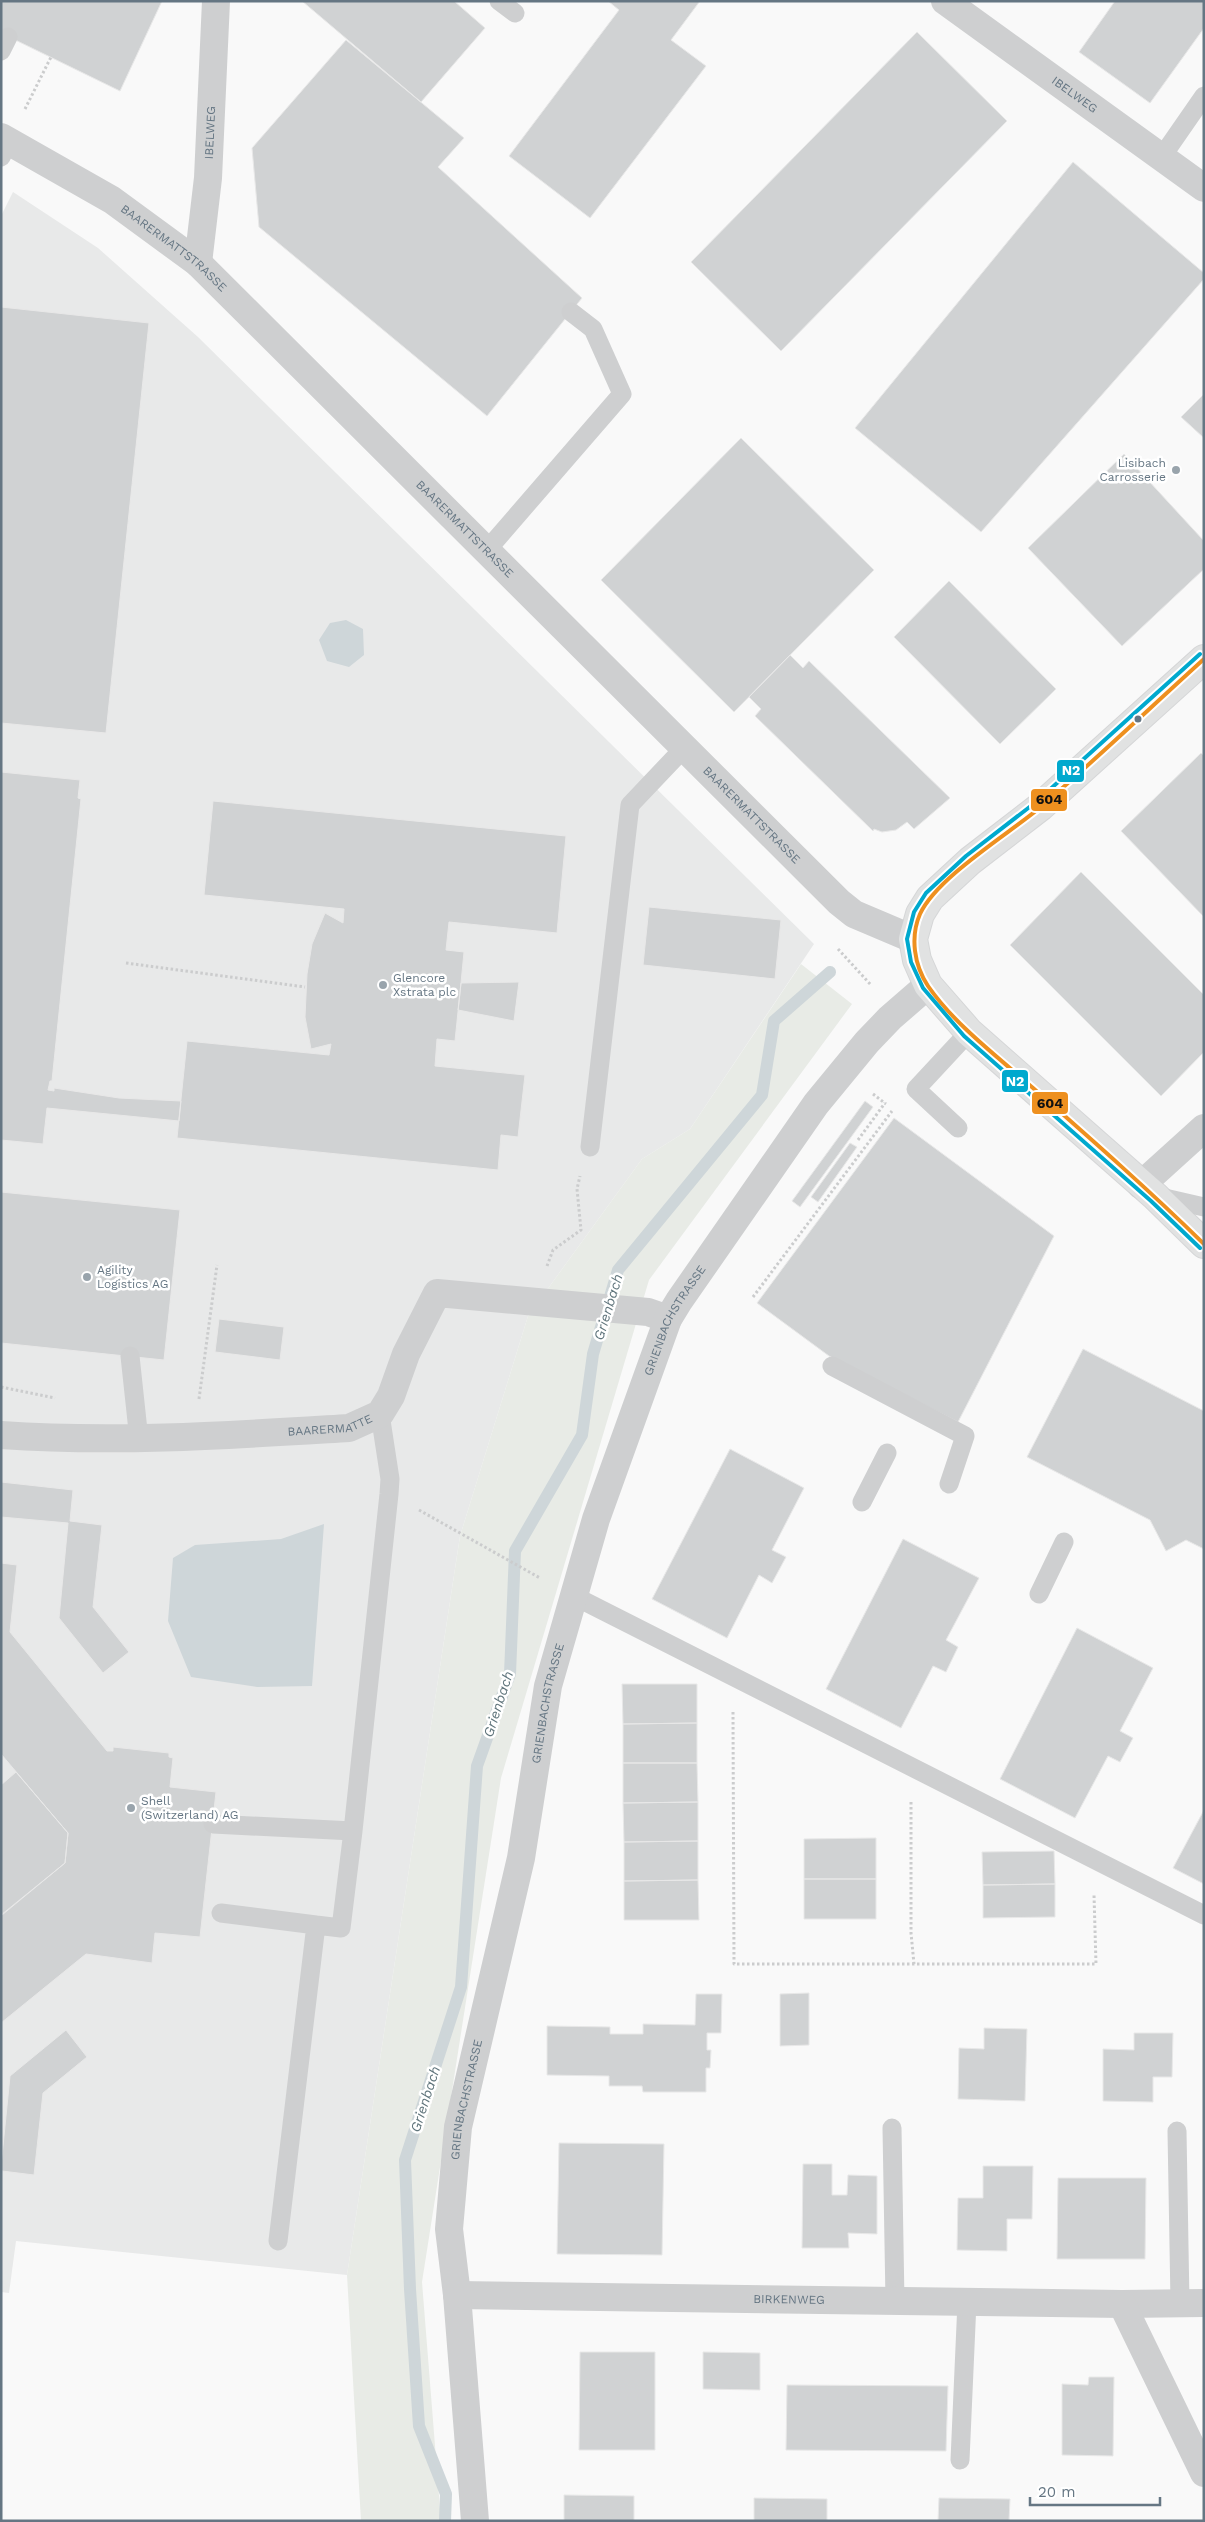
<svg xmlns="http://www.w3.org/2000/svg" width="1205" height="2522" font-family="'Work Sans',sans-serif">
  <rect width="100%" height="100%" fill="#f9f9f9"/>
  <!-- built -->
  <path fill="#e8e9e9" d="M 13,192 L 98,248 L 198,337 L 814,944 L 690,1129 L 642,1159 L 528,1316 L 460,1536 L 347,2275 L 16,2241 L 9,2293 L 1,2292 L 1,216 Z"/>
  <!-- green -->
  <path fill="#e8ebe6" d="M 801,964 L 852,1004 L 649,1280 L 501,1778 L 422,2282 L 441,2521 L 361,2521 L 347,2275 L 460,1536 L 528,1316 L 642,1159 L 690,1129 Z"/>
  <!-- water -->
  <path fill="#ced6d9" d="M 346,620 L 363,629 L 364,655 L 349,667 L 327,661 L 319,640 L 330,623 Z
    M 324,1524 L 312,1686 L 257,1687 L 191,1677 L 168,1621 L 173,1558 L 195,1545 L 281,1539 Z"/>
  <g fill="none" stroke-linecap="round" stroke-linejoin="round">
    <!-- stream -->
    <path stroke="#ced6d9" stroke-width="12" d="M 445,2521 L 446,2494 L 419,2426 L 410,2289 L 405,2160 L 461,1987 L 477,1766 L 510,1674 L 515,1551 L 582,1435 L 593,1354 L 618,1270 L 762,1095 L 774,1021 L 830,972"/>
  </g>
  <!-- building -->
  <path fill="#d0d2d3" stroke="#e8e8e8" d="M 1,1 L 162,1 L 120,91 L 1,33 Z
    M 302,1 L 454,1 L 485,28 L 421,102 Z
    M 608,1 L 700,1 L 671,40 L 706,66 L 590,218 L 509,156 L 619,10 Z
    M 1115,1 L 1204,1 L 1204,28 L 1150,103 L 1079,52 Z
    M 917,32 L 1007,121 L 781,351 L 691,262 Z
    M 346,40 L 464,138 L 438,167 L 582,298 L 487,416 L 259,227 L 252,148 Z
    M 1073,162 L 1204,273 L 1204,279 L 981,532 L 855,428 Z
    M 1,307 L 149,323 L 106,733 L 1,723 Z
    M 1204,394 L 1204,438 L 1181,417 Z
    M 741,438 L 874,570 L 734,712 L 601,580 Z
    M 1124,454 L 1204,541 L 1204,569 L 1122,646 L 1028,548 Z
    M 949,581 L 1056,689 L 1000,744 L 894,637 Z
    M 790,655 L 803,668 L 809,661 L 950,798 L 914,829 L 907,822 L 896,830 L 882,832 L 874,829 L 873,831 L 755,716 L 761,709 L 749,697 Z
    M 1201,753 L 1204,756 L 1204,917 L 1121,831 Z
    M 1,772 L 80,780 L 78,798 L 81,799 L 52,1081 L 50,1081 L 48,1090 L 54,1091 L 54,1088 L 119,1098 L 181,1101 L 179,1121 L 47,1108 L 43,1144 L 1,1140 Z
    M 213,801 L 566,836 L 557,933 L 449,922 L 446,950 L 464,952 L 461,983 L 455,1041 L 437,1039 L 435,1066 L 525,1075 L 518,1137 L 501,1135 L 498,1170 L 177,1138 L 187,1041 L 329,1055 L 331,1044 L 311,1049 L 305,1017 L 307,974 L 312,944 L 325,913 L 343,923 L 344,909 L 204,895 Z
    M 1081,872 L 1204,995 L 1204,1052 L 1161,1096 L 1010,945 Z
    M 649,907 L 781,920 L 775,979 L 643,965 Z
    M 519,982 L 514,1021 L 458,1010 L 461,983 Z
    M 865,1101 L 873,1107 L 800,1207 L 792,1201 Z
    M 894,1118 L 1054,1236 L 958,1422 L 829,1356 L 757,1303 Z
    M 850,1143 L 857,1147 L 818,1202 L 811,1197 Z
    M 1,1192 L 180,1210 L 164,1360 L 1,1343 Z
    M 219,1319 L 284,1327 L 280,1360 L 215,1352 Z
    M 1083,1349 L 1204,1411 L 1204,1549 L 1186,1540 L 1166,1551 L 1150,1520 L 1027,1457 Z
    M 730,1449 L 804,1488 L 772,1550 L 786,1557 L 772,1583 L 759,1575 L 727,1638 L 652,1599 Z
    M 1,1482 L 73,1490 L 70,1521 L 102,1525 L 93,1607 L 129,1652 L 103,1673 L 59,1618 L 68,1523 L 1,1517 Z
    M 903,1539 L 979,1578 L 946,1640 L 958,1647 L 946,1672 L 933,1666 L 901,1728 L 826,1689 Z
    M 1,1563 L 17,1565 L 10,1632 L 107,1751 L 113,1751 L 113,1747 L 169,1753 L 169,1757 L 173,1758 L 170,1787 L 216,1792 L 200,1937 L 155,1933 L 152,1963 L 86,1954 L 1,2023 L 1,1915 L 65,1863 L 68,1833 L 1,1754 Z
    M 1077,1628 L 1153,1668 L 1120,1731 L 1133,1738 L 1120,1762 L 1108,1756 L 1075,1818 L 1000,1779 Z
    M 622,1684 L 697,1684 L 697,1723 L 623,1724 Z
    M 697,1723 L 697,1763 L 623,1763 L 623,1724 Z
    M 623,1763 L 697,1763 L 698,1802 L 623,1803 Z
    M 16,1772 L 68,1833 L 65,1863 L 2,1915 L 1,1785 Z
    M 698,1802 L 698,1841 L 624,1842 L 623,1803 Z
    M 1204,1810 L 1204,1884 L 1173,1868 Z
    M 876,1838 L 876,1879 L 804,1879 L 804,1839 Z
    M 698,1841 L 698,1880 L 624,1881 L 624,1842 Z
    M 1054,1851 L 1055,1884 L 983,1885 L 982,1852 Z
    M 804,1879 L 876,1879 L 876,1919 L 804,1919 Z
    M 698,1880 L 699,1920 L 624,1920 L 624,1881 Z
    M 1055,1884 L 1055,1917 L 983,1918 L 983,1885 Z
    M 809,1993 L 809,2045 L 780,2046 L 780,1994 Z
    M 696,1994 L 722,1994 L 721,2033 L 707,2033 L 707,2050 L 711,2050 L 710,2068 L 706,2068 L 706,2092 L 643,2092 L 642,2086 L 609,2086 L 609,2076 L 547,2075 L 547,2026 L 610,2027 L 610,2034 L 643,2034 L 643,2024 L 695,2025 Z
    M 984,2028 L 1027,2029 L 1025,2101 L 958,2099 L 959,2048 L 984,2049 Z
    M 66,2030 L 87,2057 L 43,2093 L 34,2175 L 2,2171 L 1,2182 L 1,2166 L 10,2076 Z
    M 1134,2033 L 1173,2033 L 1172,2077 L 1153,2077 L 1153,2102 L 1103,2101 L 1103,2049 L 1134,2050 Z
    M 559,2143 L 664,2144 L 662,2255 L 557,2254 Z
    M 803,2164 L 832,2164 L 832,2195 L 847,2195 L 848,2175 L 877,2176 L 877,2234 L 848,2233 L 849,2248 L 802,2248 Z
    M 983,2166 L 1033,2166 L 1032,2219 L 1007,2219 L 1007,2251 L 957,2250 L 958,2198 L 983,2198 Z
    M 1058,2178 L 1146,2178 L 1145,2259 L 1057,2259 Z
    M 580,2352 L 655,2352 L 655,2450 L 579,2450 Z
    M 703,2352 L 760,2353 L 760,2390 L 703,2389 Z
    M 1089,2377 L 1114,2377 L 1113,2456 L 1062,2455 L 1062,2384 L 1088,2385 Z
    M 787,2385 L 948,2386 L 946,2451 L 786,2450 Z
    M 564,2495 L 634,2496 L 634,2521 L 564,2521 Z
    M 754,2498 L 827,2499 L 827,2521 L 754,2521 Z
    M 939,2498 L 1010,2499 L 1009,2521 L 938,2521 Z"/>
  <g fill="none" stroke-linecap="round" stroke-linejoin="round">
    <defs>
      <path id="secondary" d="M 1204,659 L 1040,807 L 970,861 L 930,898 L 920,914 L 913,939 L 917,960 L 928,985 L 969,1032 L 1155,1196 L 1204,1244"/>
    </defs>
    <!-- secondary casing -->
    <use href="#secondary" stroke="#d5d6d7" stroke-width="30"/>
    <!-- path -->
    <path stroke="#cbcccd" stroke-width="3" stroke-dasharray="2.5 2.5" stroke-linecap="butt" d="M 25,109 L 51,57
      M 838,949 L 871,985
      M 126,963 L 305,987
      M 873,1094 L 886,1104
      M 858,1140 L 885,1103
      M 547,1266 L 553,1250 L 581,1230 L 577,1189 L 580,1176
      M 753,1297 L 892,1111
      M 1,1387 L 55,1398
      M 199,1399 L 217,1265
      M 419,1510 L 540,1578
      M 733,1712 L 734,1964 L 1096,1964 L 1094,1895
      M 911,1802 L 911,1933 L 914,1964"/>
    <!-- lane -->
    <path stroke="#cecfd0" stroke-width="19" d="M 499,1 L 515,13
      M 1,51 L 8,37
      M 1,157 L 9,141
      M 1161,158 L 1204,96
      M 487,550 L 622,394 L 593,329 L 571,312
      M 958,1128 L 916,1089 L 969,1032
      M 590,1147 L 630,805 L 685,747
      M 1156,1196 L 1204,1207
      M 130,1356 L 139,1440
      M 832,1366 L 965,1436 L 949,1484
      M 862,1502 L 887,1453
      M 1039,1594 L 1064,1542
      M 574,1596 L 1204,1915
      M 213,1824 L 353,1831 L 389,1494 L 390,1479 L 380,1414
      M 221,1913 L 316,1925
      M 892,2128 L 895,2301
      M 1177,2131 L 1180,2303
      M 278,2241 L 316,1925 L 341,1928 L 353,1831
      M 960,2460 L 967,2302"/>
    <!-- street -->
    <g stroke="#cecfd0" stroke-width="28">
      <path id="s1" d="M 945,1 L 1204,188"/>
      <path id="s2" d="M 1,137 L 112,200 L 198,263 L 839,902 L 854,914 L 913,939"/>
      <path id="s3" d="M 198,263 L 208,178 L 216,1"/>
      <path d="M 1141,1185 L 1204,1128"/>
      <path id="s4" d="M 1,1435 C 118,1443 233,1435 349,1428 L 380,1414 L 391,1396 L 406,1354 L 437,1293 L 648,1312 L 668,1319"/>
      <path id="s5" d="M 457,2295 L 1122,2304 L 1204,2303"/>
      <path d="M 1122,2304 L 1204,2473"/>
      <path id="s6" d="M 475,2521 L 457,2295 L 449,2229 L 458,2127 L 521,1858 L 548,1686 L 596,1519 L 668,1319 L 679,1301 L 816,1104 L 867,1042 L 890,1018 L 928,985"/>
    </g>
    <!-- secondary -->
    <use href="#secondary" stroke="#e1e2e2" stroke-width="28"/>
    <defs>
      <path id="bus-1" d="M 1204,659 C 1150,708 1097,758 1042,806 C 1010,833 937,877 920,914 C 910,937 914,965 928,986 C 955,1025 998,1057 1033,1088 C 1091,1139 1149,1190 1204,1244"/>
      <path id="bus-2" d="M 1200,1248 L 1151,1201 L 964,1036 L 923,988 L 911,962 L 907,939 L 914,912 L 926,893 L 966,856 L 1036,802 L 1200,654"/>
    </defs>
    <!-- bus-1 casing -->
    <use href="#bus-1" stroke="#fff" stroke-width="8"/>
    <!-- bus-2 casing -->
    <use href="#bus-2" stroke="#fff" stroke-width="8"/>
    <!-- bus-1 -->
    <use href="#bus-1" stroke="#ee901f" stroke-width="4"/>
    <!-- bus-2 -->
    <use href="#bus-2" stroke="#00a9ce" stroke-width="4"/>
  </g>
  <!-- markers -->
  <g fill="#99a4ac" stroke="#fff" stroke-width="2">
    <circle cx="1176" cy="470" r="5"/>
    <circle cx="383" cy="985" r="5"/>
    <circle cx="87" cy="1277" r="5"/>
    <circle cx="131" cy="1808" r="5"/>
  </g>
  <circle fill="#657683" stroke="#fff" stroke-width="2" cx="1138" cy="719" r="4.5"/>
  <g text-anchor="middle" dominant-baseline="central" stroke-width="5" stroke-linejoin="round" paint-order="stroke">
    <!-- street labels -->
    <g font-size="12" fill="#657683" stroke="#fff">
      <text stroke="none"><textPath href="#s1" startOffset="160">IBELWEG</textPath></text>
      <text stroke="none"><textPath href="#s3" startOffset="131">IBELWEG</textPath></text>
      <text stroke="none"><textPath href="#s2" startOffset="206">BAARERMATTSTRASSE</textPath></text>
      <text stroke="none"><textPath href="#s2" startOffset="611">BAARERMATTSTRASSE</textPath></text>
      <text stroke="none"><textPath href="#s2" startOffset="1016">BAARERMATTSTRASSE</textPath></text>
      <text stroke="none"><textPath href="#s6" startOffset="1234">GRIENBACHSTRASSE</textPath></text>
      <text stroke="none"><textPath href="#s4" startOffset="330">BAARERMATTE</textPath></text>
      <text stroke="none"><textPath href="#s6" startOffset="829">GRIENBACHSTRASSE</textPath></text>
      <text stroke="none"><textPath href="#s6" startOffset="424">GRIENBACHSTRASSE</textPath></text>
      <text stroke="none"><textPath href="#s5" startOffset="332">BIRKENWEG</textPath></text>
    </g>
    <!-- poi labels -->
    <g font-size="12" fill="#657683" stroke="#fff" text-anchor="start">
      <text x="1166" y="463" text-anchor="end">Lisibach<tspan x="1166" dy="14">Carrosserie</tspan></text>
      <text x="393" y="978">Glencore<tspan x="393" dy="14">Xstrata plc</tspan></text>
      <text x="97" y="1270">Agility<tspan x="97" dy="14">Logistics AG</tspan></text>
      <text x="141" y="1801">Shell<tspan x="141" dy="14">(Switzerland) AG</tspan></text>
    </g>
    <!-- water labels -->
    <g font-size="14" font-style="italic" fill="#60757c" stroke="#fff">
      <text transform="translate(608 1307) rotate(-73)">Grienbach</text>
      <text transform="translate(498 1704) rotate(-72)">Grienbach</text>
      <text transform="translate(425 2099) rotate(-72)">Grienbach</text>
    </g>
  </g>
  <g stroke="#fff" stroke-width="2">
    <rect x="1056" y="759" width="29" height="24" rx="5" fill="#00a9ce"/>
    <rect x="1030" y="788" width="38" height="24" rx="5" fill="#ee901f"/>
    <rect x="1001" y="1069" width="28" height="24" rx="5" fill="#00a9ce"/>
    <rect x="1031" y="1091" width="38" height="24" rx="5" fill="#ee901f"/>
  </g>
  <g font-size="14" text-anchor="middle" font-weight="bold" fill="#fff">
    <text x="1071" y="775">N2</text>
    <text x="1015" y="1086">N2</text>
  </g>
  <g font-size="14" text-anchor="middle" font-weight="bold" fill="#111">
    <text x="1049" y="804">604</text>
    <text x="1050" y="1108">604</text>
  </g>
  <!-- border -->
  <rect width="1205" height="2522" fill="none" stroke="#657683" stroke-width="5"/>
  <!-- scale -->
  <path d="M1030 2497v8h130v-8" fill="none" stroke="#657683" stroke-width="2.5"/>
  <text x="1038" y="2497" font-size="15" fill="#657683" stroke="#ffffff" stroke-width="4" paint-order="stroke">20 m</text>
</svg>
